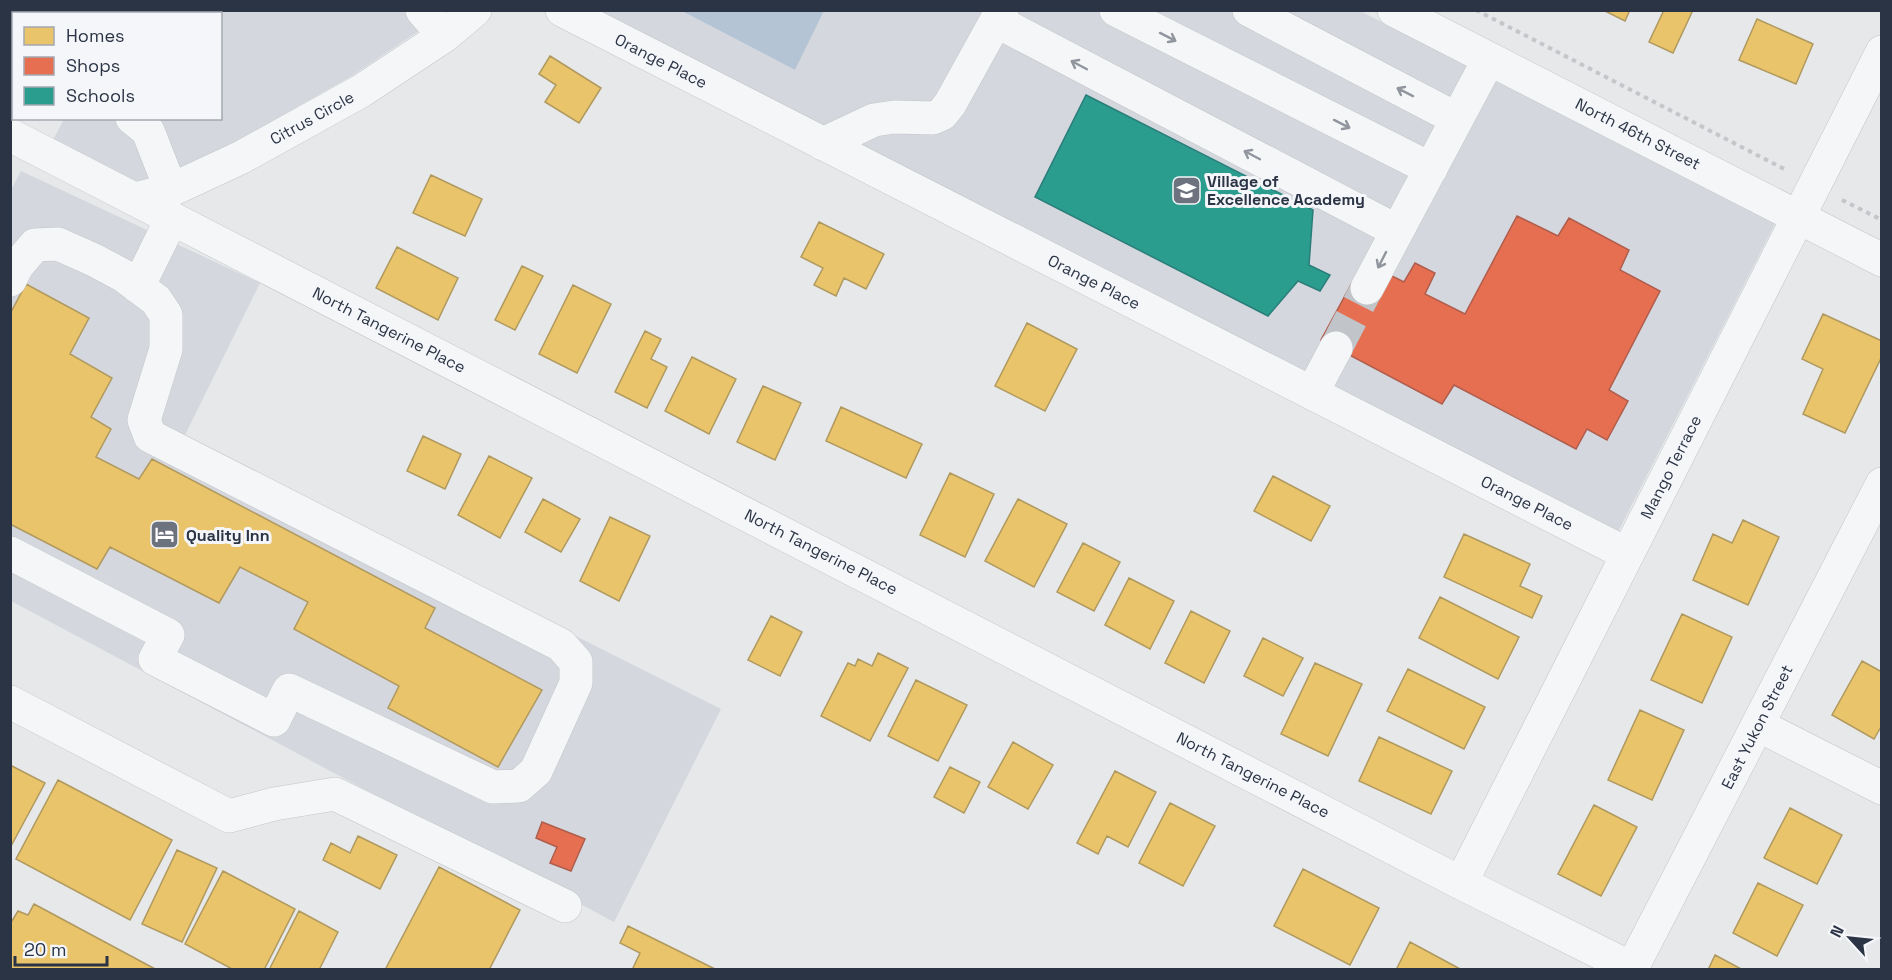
<svg xmlns="http://www.w3.org/2000/svg" width="1892" height="980" font-family="'Space Grotesk',sans-serif">
  <rect width="100%" height="100%" fill="#e6e8ea"/>
  <!-- built -->
  <path fill="#d4d7dd" d="M 119,11 L 447,11 L 432,22 L 350,77 L 233,143 L 163,175 L 135,182 L 53,140 L 64,119 L 220,118 L 220,14 L 117,13 Z
    M 596,11 L 682,11 L 795,70 L 824,11 L 1360,11 L 1776,222 L 1618,532 Z
    M 21,171 L 260,283 L 183,439 L 721,709 L 614,922 L 11,601 L 10,192 Z"/>
  <!-- water -->
  <path fill="#b4c4d5" d="M 682,11 L 824,11 L 795,70 Z"/>
  <!-- homes -->
  <path fill="#e9c46a" stroke="#b0995f" stroke-width="1.5" d="M 1603,10 L 1630,10 L 1625,21 Z
    M 1664,10 L 1693,10 L 1673,53 L 1649,42 Z
    M 1757,19 L 1813,44 L 1796,84 L 1739,60 Z
    M 550,56 L 601,88 L 579,123 L 545,102 L 556,85 L 539,74 Z
    M 431,175 L 482,199 L 465,236 L 413,213 Z
    M 819,222 L 884,254 L 866,289 L 844,278 L 836,296 L 814,285 L 823,268 L 801,257 Z
    M 397,247 L 458,278 L 438,320 L 376,288 Z
    M 522,266 L 543,276 L 515,330 L 495,320 Z
    M 26,284 L 89,318 L 70,354 L 112,378 L 91,417 L 111,429 L 96,457 L 139,479 L 152,459 L 435,608 L 425,628 L 542,690 L 498,767 L 388,708 L 399,686 L 294,629 L 308,602 L 240,567 L 219,603 L 110,547 L 97,569 L 10,524 L 10,314 Z
    M 573,285 L 611,304 L 577,373 L 539,354 Z
    M 1823,314 L 1882,341 L 1882,356 L 1845,433 L 1803,414 L 1823,369 L 1802,359 Z
    M 1027,323 L 1077,349 L 1045,411 L 995,386 Z
    M 645,331 L 661,339 L 651,359 L 667,367 L 647,408 L 615,392 Z
    M 692,357 L 736,379 L 709,434 L 665,411 Z
    M 763,386 L 801,403 L 775,460 L 737,442 Z
    M 841,407 L 922,444 L 906,478 L 826,441 Z
    M 423,436 L 461,454 L 445,489 L 407,471 Z
    M 489,456 L 532,478 L 500,538 L 458,515 Z
    M 950,473 L 994,494 L 965,557 L 920,535 Z
    M 1273,476 L 1330,506 L 1311,541 L 1254,511 Z
    M 543,499 L 580,519 L 561,552 L 525,532 Z
    M 1018,499 L 1067,524 L 1034,587 L 985,561 Z
    M 610,517 L 650,536 L 619,601 L 580,581 Z
    M 1743,520 L 1779,537 L 1748,605 L 1693,580 L 1713,534 L 1732,543 Z
    M 1464,534 L 1530,564 L 1520,586 L 1542,596 L 1532,618 L 1444,577 Z
    M 1083,543 L 1120,562 L 1094,611 L 1057,592 Z
    M 1129,578 L 1174,601 L 1150,649 L 1105,625 Z
    M 1440,597 L 1519,637 L 1498,679 L 1419,638 Z
    M 1191,611 L 1230,631 L 1204,683 L 1165,663 Z
    M 1682,614 L 1732,637 L 1702,703 L 1651,680 Z
    M 771,616 L 802,632 L 780,676 L 748,660 Z
    M 1263,638 L 1303,658 L 1283,696 L 1244,676 Z
    M 878,653 L 908,668 L 870,741 L 821,716 L 848,663 L 855,666 L 858,659 L 872,666 Z
    M 1862,661 L 1882,672 L 1882,725 L 1874,739 L 1832,715 Z
    M 1315,663 L 1362,684 L 1328,756 L 1281,734 Z
    M 1408,669 L 1485,707 L 1464,749 L 1387,711 Z
    M 916,680 L 967,705 L 938,761 L 888,736 Z
    M 1640,710 L 1684,730 L 1652,800 L 1608,780 Z
    M 1379,737 L 1452,771 L 1431,814 L 1359,781 Z
    M 1013,742 L 1053,765 L 1028,809 L 988,787 Z
    M 10,765 L 45,783 L 10,848 Z
    M 950,767 L 980,782 L 964,813 L 934,797 Z
    M 1115,771 L 1156,792 L 1128,847 L 1107,836 L 1098,854 L 1077,843 Z
    M 58,780 L 172,840 L 130,920 L 16,859 Z
    M 1170,803 L 1215,826 L 1183,886 L 1139,863 Z
    M 1594,805 L 1637,827 L 1601,896 L 1558,874 Z
    M 1790,808 L 1842,835 L 1817,884 L 1764,858 Z
    M 358,836 L 397,855 L 380,889 L 323,860 L 331,843 L 350,853 Z
    M 177,850 L 217,868 L 182,942 L 142,924 Z
    M 439,867 L 520,910 L 489,970 L 385,970 Z
    M 1303,869 L 1379,908 L 1350,965 L 1274,926 Z
    M 223,871 L 295,909 L 264,970 L 234,970 L 185,944 Z
    M 1758,883 L 1803,905 L 1777,956 L 1733,933 Z
    M 34,904 L 157,970 L 10,970 L 10,924 L 18,911 L 28,915 Z
    M 299,911 L 338,932 L 319,970 L 269,970 Z
    M 628,926 L 717,970 L 632,970 L 640,953 L 620,943 Z
    M 1410,942 L 1462,970 L 1396,970 Z
    M 1715,955 L 1743,970 L 1708,970 Z"/>
  <!-- shops -->
  <path fill="#e76f51" stroke="#af5d4d" stroke-width="1.5" d="M 1517,216 L 1558,236 L 1569,218 L 1629,250 L 1620,270 L 1660,291 L 1609,390 L 1628,401 L 1607,440 L 1587,429 L 1576,449 L 1454,385 L 1442,404 L 1321,340 L 1353,281 L 1384,272 L 1404,282 L 1415,263 L 1435,273 L 1425,294 L 1465,314 Z
    M 542,822 L 585,839 L 571,871 L 550,863 L 557,847 L 536,838 Z"/>
  <!-- schools -->
  <path fill="#2a9d8f" stroke="#2a7e79" stroke-width="1.5" d="M 1086,95 L 1313,210 L 1309,265 L 1330,275 L 1320,291 L 1298,281 L 1268,316 L 1035,197 Z"/>
  <g fill="none" stroke-linecap="round" stroke-linejoin="round">
    <!-- minor-tunnel -->
    <path stroke="#c1c4c9" stroke-width="33" stroke-dasharray="33 16" stroke-linecap="butt" d="M 1336,348 L 1367,288"/>
    <defs>
      <path id="minor" d="M 422,10 L 444,36
        M 562,10 L 1627,554
        M 1116,10 L 1431,169
        M 1249,10 L 1457,119
        M 1394,10 L 1882,260
        M 146,14 L 148,10
        M 996,21 L 1397,231
        M 132,118 L 148,131 L 171,190
        M 10,135 L 1461,883 L 1631,968
        M 823,144 L 874,120 L 894,117 L 933,118 L 942,114 L 950,104 L 1002,10
        M 135,199 L 171,190 L 242,157 L 361,91 L 444,36 L 475,10
        M 10,280 L 17,266 L 35,245 L 58,244 L 94,260 L 124,276 L 156,300 L 166,315 L 166,349 L 144,420 L 150,436 L 561,645 L 576,662 L 576,683 L 536,771 L 519,786 L 493,787 L 289,690 L 274,720 L 155,659 L 168,635 L 10,553
        M 138,287 L 172,218
        M 1367,288 L 1489,59
        M 1312,393 L 1336,348
        M 10,702 L 229,816 L 274,804 L 335,794 L 565,906
        M 1758,725 L 1882,788
        M 1461,883 L 1882,52
        M 1631,970 L 1882,484"/>
      <path id="major" d="M 40,14 L 42,10
        M 10,72 L 14,66"/>
    </defs>
    <!-- minor casing -->
    <use href="#minor" stroke="#c4c6c8" stroke-width="34"/>
    <!-- major casing -->
    <use href="#major" stroke="#c2c5c8" stroke-width="34"/>
    <!-- path -->
    <path stroke="#c5c6ca" stroke-width="4" stroke-dasharray="4.5 4.5" stroke-linecap="butt" d="M 1476,10 L 1788,171
      M 1842,200 L 1882,220"/>
    <!-- minor -->
    <use href="#minor" stroke="#f5f6f7" stroke-width="33"/>
    <!-- major -->
    <use href="#major" stroke="#f8f8f8" stroke-width="33"/>
  </g>
  <!-- one-way arrows -->
  <defs><path id="oneway-shaft" d="M-6 0H5M1.5-3L5.5 0L1.5 3" fill="none" stroke-width="1.6" stroke-linecap="round" stroke-linejoin="round" transform="scale(1.5)"/></defs>
  <g stroke="#90959e">
    <use href="#oneway-shaft" transform="translate(1168 37) rotate(27)"/>
    <use href="#oneway-shaft" transform="translate(1079 65) rotate(-152)"/>
    <use href="#oneway-shaft" transform="translate(1405 92) rotate(-153)"/>
    <use href="#oneway-shaft" transform="translate(1342 124) rotate(27)"/>
    <use href="#oneway-shaft" transform="translate(1252 155) rotate(-152)"/>
    <use href="#oneway-shaft" transform="translate(1382 260) rotate(117)"/>
  </g>
  <!-- icons -->
  <defs>
    <symbol id="school-square" viewBox="-11 -11 22 22"><rect x="-9" y="-9" width="18" height="18" rx="4" fill="#6c737f" stroke="#f4f6f9"/><path d="M0-5L7-2L0 1L-7-2ZM-4 1L0 2.5L4 1V4Q0 6-4 4Z" fill="#fff"/></symbol>
    <symbol id="hotel-square" viewBox="-11 -11 22 22"><rect x="-9" y="-9" width="18" height="18" rx="4" fill="#6c737f" stroke="#f4f6f9"/><path d="M-6-4.5h1.5V1H6V5H4.5V3h-9V5H-6ZM-4 0a1.8 1.8 0 1 1 3.6 0ZM.5 0V-2.5h3Q6-2.5 6 0Z" fill="#fff"/></symbol>
  </defs>
  <g fill-rule="evenodd">
    <use href="#school-square" x="1170" y="174" width="33" height="33"/>
    <use href="#hotel-square" x="148" y="518" width="33" height="33"/>
  </g>
  <g text-anchor="middle" dominant-baseline="central" stroke-width="6" stroke-linejoin="round" paint-order="stroke">
    <!-- street labels -->
    <g font-size="16" fill="#2b3445" stroke="#f4f6f9">
      <text transform="translate(661 61) rotate(27)">Orange Place</text>
      <text transform="translate(312 118) rotate(-29)">Citrus Circle</text>
      <text transform="translate(1638 134) rotate(27)">North 46th Street</text>
      <text transform="translate(1094 282) rotate(27)">Orange Place</text>
      <text transform="translate(389 330) rotate(27)">North Tangerine Place</text>
      <text transform="translate(1671 467) rotate(-63)">Mango Terrace</text>
      <text transform="translate(1527 503) rotate(27)">Orange Place</text>
      <text transform="translate(821 552) rotate(27)">North Tangerine Place</text>
      <text transform="translate(1757 727) rotate(-63)">East Yukon Street</text>
      <text transform="translate(1253 775) rotate(27)">North Tangerine Place</text>
    </g>
    <!-- poi labels -->
    <g font-size="16" font-weight="bold" fill="#2b3445" stroke="#f4f6f9" text-anchor="start">
      <text x="1207" y="181">Village of<tspan x="1207" dy="18">Excellence Academy</tspan></text>
      <text x="186" y="535">Quality Inn</text>
    </g>
  </g>
  <!-- border -->
  <rect width="1892" height="980" fill="none" stroke="#2b3445" stroke-width="24"/>
  <!-- legend -->
  <rect x="12" y="12" width="210" height="108" fill="#f4f6f9" stroke="#a4a8b1" stroke-width="1.5"/>
  <rect x="24" y="27" width="30" height="18" fill="#e9c46a" stroke="#a4a8b1" stroke-width="1.5"/>
  <text x="66" y="42" font-size="18" fill="#2b3445">Homes</text>
  <rect x="24" y="57" width="30" height="18" fill="#e76f51" stroke="#a4a8b1" stroke-width="1.5"/>
  <text x="66" y="72" font-size="18" fill="#2b3445">Shops</text>
  <rect x="24" y="87" width="30" height="18" fill="#2a9d8f" stroke="#a4a8b1" stroke-width="1.5"/>
  <text x="66" y="102" font-size="18" fill="#2b3445">Schools</text>
  <!-- north arrow -->
  <g transform="translate(1850 938) rotate(297)" stroke="#f4f6f9" stroke-width="4.5" paint-order="stroke">
  <path d="M0-4.5L10 22L0 15L-10 22Z" fill="#2b3445"/>
  <text y="-9" font-size="16" font-weight="bold" text-anchor="middle" fill="#2b3445">N</text>
  </g>
  <!-- scale -->
  <path d="M15 956v9h92v-9" fill="none" stroke="#2b3445" stroke-width="3"/>
  <text x="24" y="956" font-size="18" fill="#2b3445" stroke="#f4f6f9" stroke-width="4.5" paint-order="stroke">20 m</text>
</svg>
